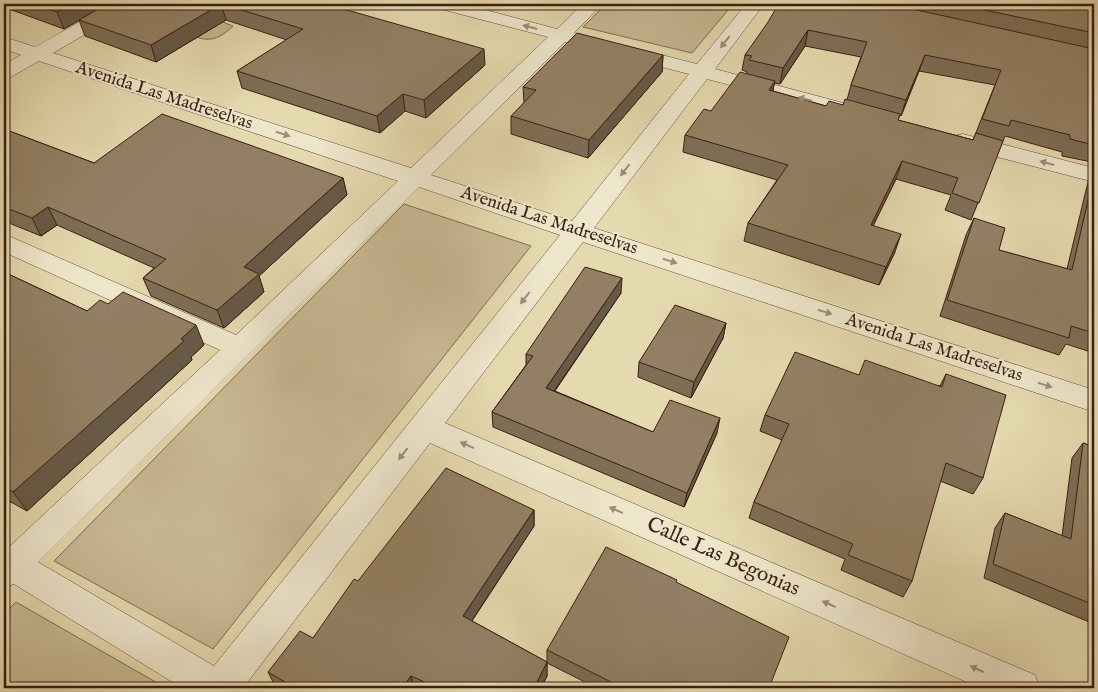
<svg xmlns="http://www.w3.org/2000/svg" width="1098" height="692" font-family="'IM FELL English',serif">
  <rect width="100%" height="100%" fill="#e5d9af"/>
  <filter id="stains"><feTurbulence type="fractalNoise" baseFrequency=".004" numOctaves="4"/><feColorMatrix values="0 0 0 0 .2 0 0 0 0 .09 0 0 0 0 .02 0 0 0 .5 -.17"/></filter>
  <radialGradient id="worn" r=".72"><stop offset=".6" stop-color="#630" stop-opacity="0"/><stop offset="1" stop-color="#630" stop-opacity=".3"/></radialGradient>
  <!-- green -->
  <path fill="#c8b994" stroke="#816c53" d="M 606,4 L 733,4 L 692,53 L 583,27 Z
    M 217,20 L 233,26 C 223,36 211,43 197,37 Z
    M 404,204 L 531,246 L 213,649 L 54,561 Z
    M 16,602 L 166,688 L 4,688 L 4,614 Z"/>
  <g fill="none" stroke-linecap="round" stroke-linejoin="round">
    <defs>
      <path id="minor" d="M 111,4 L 133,4 L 130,8 L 53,53 L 411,168 L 548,37 L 437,8 L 434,4 L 463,4 L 557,29 L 583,4 L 602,4 L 574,33 L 582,35 L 584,39 L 582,43 L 575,45 L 565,42 L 431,175 L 572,221 L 689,74 L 620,56 L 617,52 L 620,48 L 627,46 L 697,64 L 746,4 L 764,4 L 715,69 L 870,110 L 873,114 L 870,118 L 863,120 L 707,79 L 594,228 L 1094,390 L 1094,412 L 583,242 L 445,423 L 1035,675 L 1040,688 L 980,688 L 430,443 L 243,688 L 182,688 L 14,584 L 4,588 L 4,545 L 9,547 L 220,350 L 4,252 L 4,234 L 236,335 L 398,181 L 39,61 L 11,77 L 4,79 L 4,65 L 21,55 L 4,49 L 4,37 L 35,47 ZM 419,187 L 560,235 L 214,666 L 38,562 Z
        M 963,134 L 1094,168 L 1094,182 L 955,146 L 952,141 L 955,136 Z"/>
    </defs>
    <!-- minor casing -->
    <use href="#minor" stroke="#654e39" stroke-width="1"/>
    <!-- minor -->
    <use href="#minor" fill="#eee6cb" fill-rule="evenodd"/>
  </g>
  <!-- wall -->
  <path fill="#7e6e56" stroke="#3a1f12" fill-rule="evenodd" d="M 7,4 L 326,4 L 485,65 L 426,118 L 405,111 L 380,133 L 242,88 L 237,71 L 287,40 L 226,20 L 156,62 L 85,36 L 79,20 L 64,29 L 9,9 Z
    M 783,4 L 1094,4 L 1094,166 L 1092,165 L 1092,162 L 1062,156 L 1062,152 L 1005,136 L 971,220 L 945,210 L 951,195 L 896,179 L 873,226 L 895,252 L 879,285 L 744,241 L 748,223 L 777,180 L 683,152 L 685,135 L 711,111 L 747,74 L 747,72 L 742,70 L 745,55 ZM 805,46 L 861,57 L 851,85 L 847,100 L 843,105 L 826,106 L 773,91 L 774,83 L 780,84 ZM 919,71 L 995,85 L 973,140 L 898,120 L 900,115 L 901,116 Z
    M 663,55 L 662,72 L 588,158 L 511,134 L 511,116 L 524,103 L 523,87 Z
    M 4,129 L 94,163 L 343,178 L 347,195 L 259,276 L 264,292 L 224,328 L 151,296 L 143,278 L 154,268 L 57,225 L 41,236 L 4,221 Z
    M 1094,170 L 1094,353 L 1066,344 L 1059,355 L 940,316 L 966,235 L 974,218 L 999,250 L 1067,269 L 1088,182 Z
    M 4,272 L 87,311 L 108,304 L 204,345 L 191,357 L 192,360 L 27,511 L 11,502 L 4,508 Z
    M 621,293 L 555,391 L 653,432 L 717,433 L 684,507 L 493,427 L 492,412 L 526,365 L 526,354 Z
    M 726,323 L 723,338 L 691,398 L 638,377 L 639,362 Z
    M 946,374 L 983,478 L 973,494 L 940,481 L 912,581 L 903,597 L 841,570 L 845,559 L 749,518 L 754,502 L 782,440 L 760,431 L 765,415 L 859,375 L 940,386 Z
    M 1083,443 L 1094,447 L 1094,624 L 984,578 L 995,528 L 1005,513 L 1062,536 L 1072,458 Z
    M 534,510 L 534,526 L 472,621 L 547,662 L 547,676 L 541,688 L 279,688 L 275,686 L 268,672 L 313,638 L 358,581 Z
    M 676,582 L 769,688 L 597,688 L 547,663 L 547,650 Z"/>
  <!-- shaded-wall -->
  <path fill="#675a46" stroke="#3a1f12" d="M 72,4 L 108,4 L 64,29 L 57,12 Z
    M 221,4 L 226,20 L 156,62 L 151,45 Z
    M 808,30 L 805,46 L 780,84 L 783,68 Z
    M 484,49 L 485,65 L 426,118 L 424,100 Z
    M 663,55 L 662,72 L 588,158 L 589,140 Z
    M 925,55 L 919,71 L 901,116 L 906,100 Z
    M 775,81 L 771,98 L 769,90 Z
    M 403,94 L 405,111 L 380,133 L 377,116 Z
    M 902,161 L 896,179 L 865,242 L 871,225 Z
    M 343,178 L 347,195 L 259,276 L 264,292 L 224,328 L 217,310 L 244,267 Z
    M 48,207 L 57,225 L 41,236 L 32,218 Z
    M 901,234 L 895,252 L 879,285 L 886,267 Z
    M 622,278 L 621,293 L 546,403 L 546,388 Z
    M 726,323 L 723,338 L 691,398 L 694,382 Z
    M 196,325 L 204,345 L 191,357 L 192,360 L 27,511 L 13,492 Z
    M 720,418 L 717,433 L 684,507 L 687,493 Z
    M 4,492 L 11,502 L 4,508 Z
    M 534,510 L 534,526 L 465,631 L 463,616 Z
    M 547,662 L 547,676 L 541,688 L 534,688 Z
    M 411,676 L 414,688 L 402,688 Z"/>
  <!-- building -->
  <path fill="#938064" stroke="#3a1f12" d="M 33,4 L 72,4 L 57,12 Z
    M 107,4 L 221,4 L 151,45 L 79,20 Z
    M 222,4 L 326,4 L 484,49 L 424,100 L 403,94 L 377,116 L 237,71 L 303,29 Z
    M 783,4 L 890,4 L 1094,49 L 1094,145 L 1070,139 L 1070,135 L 1011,120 L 1009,126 L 982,119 L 1001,70 L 925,55 L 906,100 L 851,85 L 867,42 L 808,30 L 783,68 L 749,60 L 752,56 L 745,55 L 768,22 L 778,5 L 782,6 Z
    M 956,4 L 1094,4 L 1094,33 Z
    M 577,33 L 663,55 L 589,140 L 511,116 L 536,90 L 523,87 Z
    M 740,72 L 775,81 L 769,90 L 826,106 L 829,101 L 843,105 L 845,99 L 900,114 L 898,120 L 973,140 L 976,133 L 1003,141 L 979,203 L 952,193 L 958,178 L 902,161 L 871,225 L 901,234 L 886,267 L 748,223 L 788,165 L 685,135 L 704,109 L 711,111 Z
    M 162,114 L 343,178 L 244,267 L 259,274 L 217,310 L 143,278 L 166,259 L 48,207 L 32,218 L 4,207 L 4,129 L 94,163 Z
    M 1094,174 L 1094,333 L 1071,326 L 1069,338 L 947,300 L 974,218 L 1005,228 L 999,250 L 1072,270 Z
    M 585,267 L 622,278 L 546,388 L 653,432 L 670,400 L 720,418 L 687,493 L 492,412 L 533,356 L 526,354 Z
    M 4,272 L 87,311 L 100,300 L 108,304 L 123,292 L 196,325 L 181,339 L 184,341 L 13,492 L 4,487 Z
    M 675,305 L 726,323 L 694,382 L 639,362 Z
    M 795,352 L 859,375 L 865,360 L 942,387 L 946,374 L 1006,395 L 983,478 L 946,463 L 912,581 L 848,555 L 853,544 L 754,502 L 789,424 L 765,415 Z
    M 1083,443 L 1094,447 L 1094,605 L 993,564 L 1005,513 L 1071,539 Z
    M 446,468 L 534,510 L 463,616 L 547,662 L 534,688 L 438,688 L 411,676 L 402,688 L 295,688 L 268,672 L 300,631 L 313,638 L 354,579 L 358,581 Z
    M 606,547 L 677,580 L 676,582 L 789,637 L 769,688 L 623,688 L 547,650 Z"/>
  <!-- one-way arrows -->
  <defs><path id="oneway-solid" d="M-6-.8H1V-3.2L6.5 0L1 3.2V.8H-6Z" transform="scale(1.25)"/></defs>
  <g fill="#9d8c78">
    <use href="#oneway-solid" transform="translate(530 27) rotate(-165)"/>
    <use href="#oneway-solid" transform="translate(725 42) rotate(128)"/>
    <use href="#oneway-solid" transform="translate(805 99) rotate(-165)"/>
    <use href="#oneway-solid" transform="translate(283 134) rotate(18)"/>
    <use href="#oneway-solid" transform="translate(1047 163) rotate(-165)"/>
    <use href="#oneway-solid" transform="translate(625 170) rotate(128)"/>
    <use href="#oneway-solid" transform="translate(670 261) rotate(18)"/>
    <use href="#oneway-solid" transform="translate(525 298) rotate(128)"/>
    <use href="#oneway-solid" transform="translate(825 312) rotate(18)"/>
    <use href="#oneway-solid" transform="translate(1045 385) rotate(18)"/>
    <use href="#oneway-solid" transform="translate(467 445) rotate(-156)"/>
    <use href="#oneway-solid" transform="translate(403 454) rotate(128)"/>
    <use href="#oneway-solid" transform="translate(616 510) rotate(-156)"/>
    <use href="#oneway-solid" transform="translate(829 604) rotate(-156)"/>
    <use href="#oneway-solid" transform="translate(977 669) rotate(-156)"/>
  </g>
  <g text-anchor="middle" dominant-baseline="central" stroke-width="4" stroke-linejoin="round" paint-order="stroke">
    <!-- street labels -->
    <g font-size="18" fill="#3a1f12" stroke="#eee6cb">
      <text transform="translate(164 96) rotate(18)">Avenida Las Madreselvas</text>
      <text transform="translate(549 221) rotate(18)">Avenida Las Madreselvas</text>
      <text transform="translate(934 348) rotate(18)">Avenida Las Madreselvas</text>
    </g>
    <!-- near-street labels -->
    <g font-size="21" fill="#3a1f12" stroke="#eee6cb">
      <text transform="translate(723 557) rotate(24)">Calle Las Begonias</text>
    </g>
  </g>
  <!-- margin -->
  <rect width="1098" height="692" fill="none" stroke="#e5d9af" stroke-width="20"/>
  <rect x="5" y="5" width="1088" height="682" fill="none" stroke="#3a1f12" stroke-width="2.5"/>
  <rect x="10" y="10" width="1078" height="672" fill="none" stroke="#3a1f12"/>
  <rect width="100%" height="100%" filter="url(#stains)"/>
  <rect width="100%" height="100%" fill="url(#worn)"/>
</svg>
